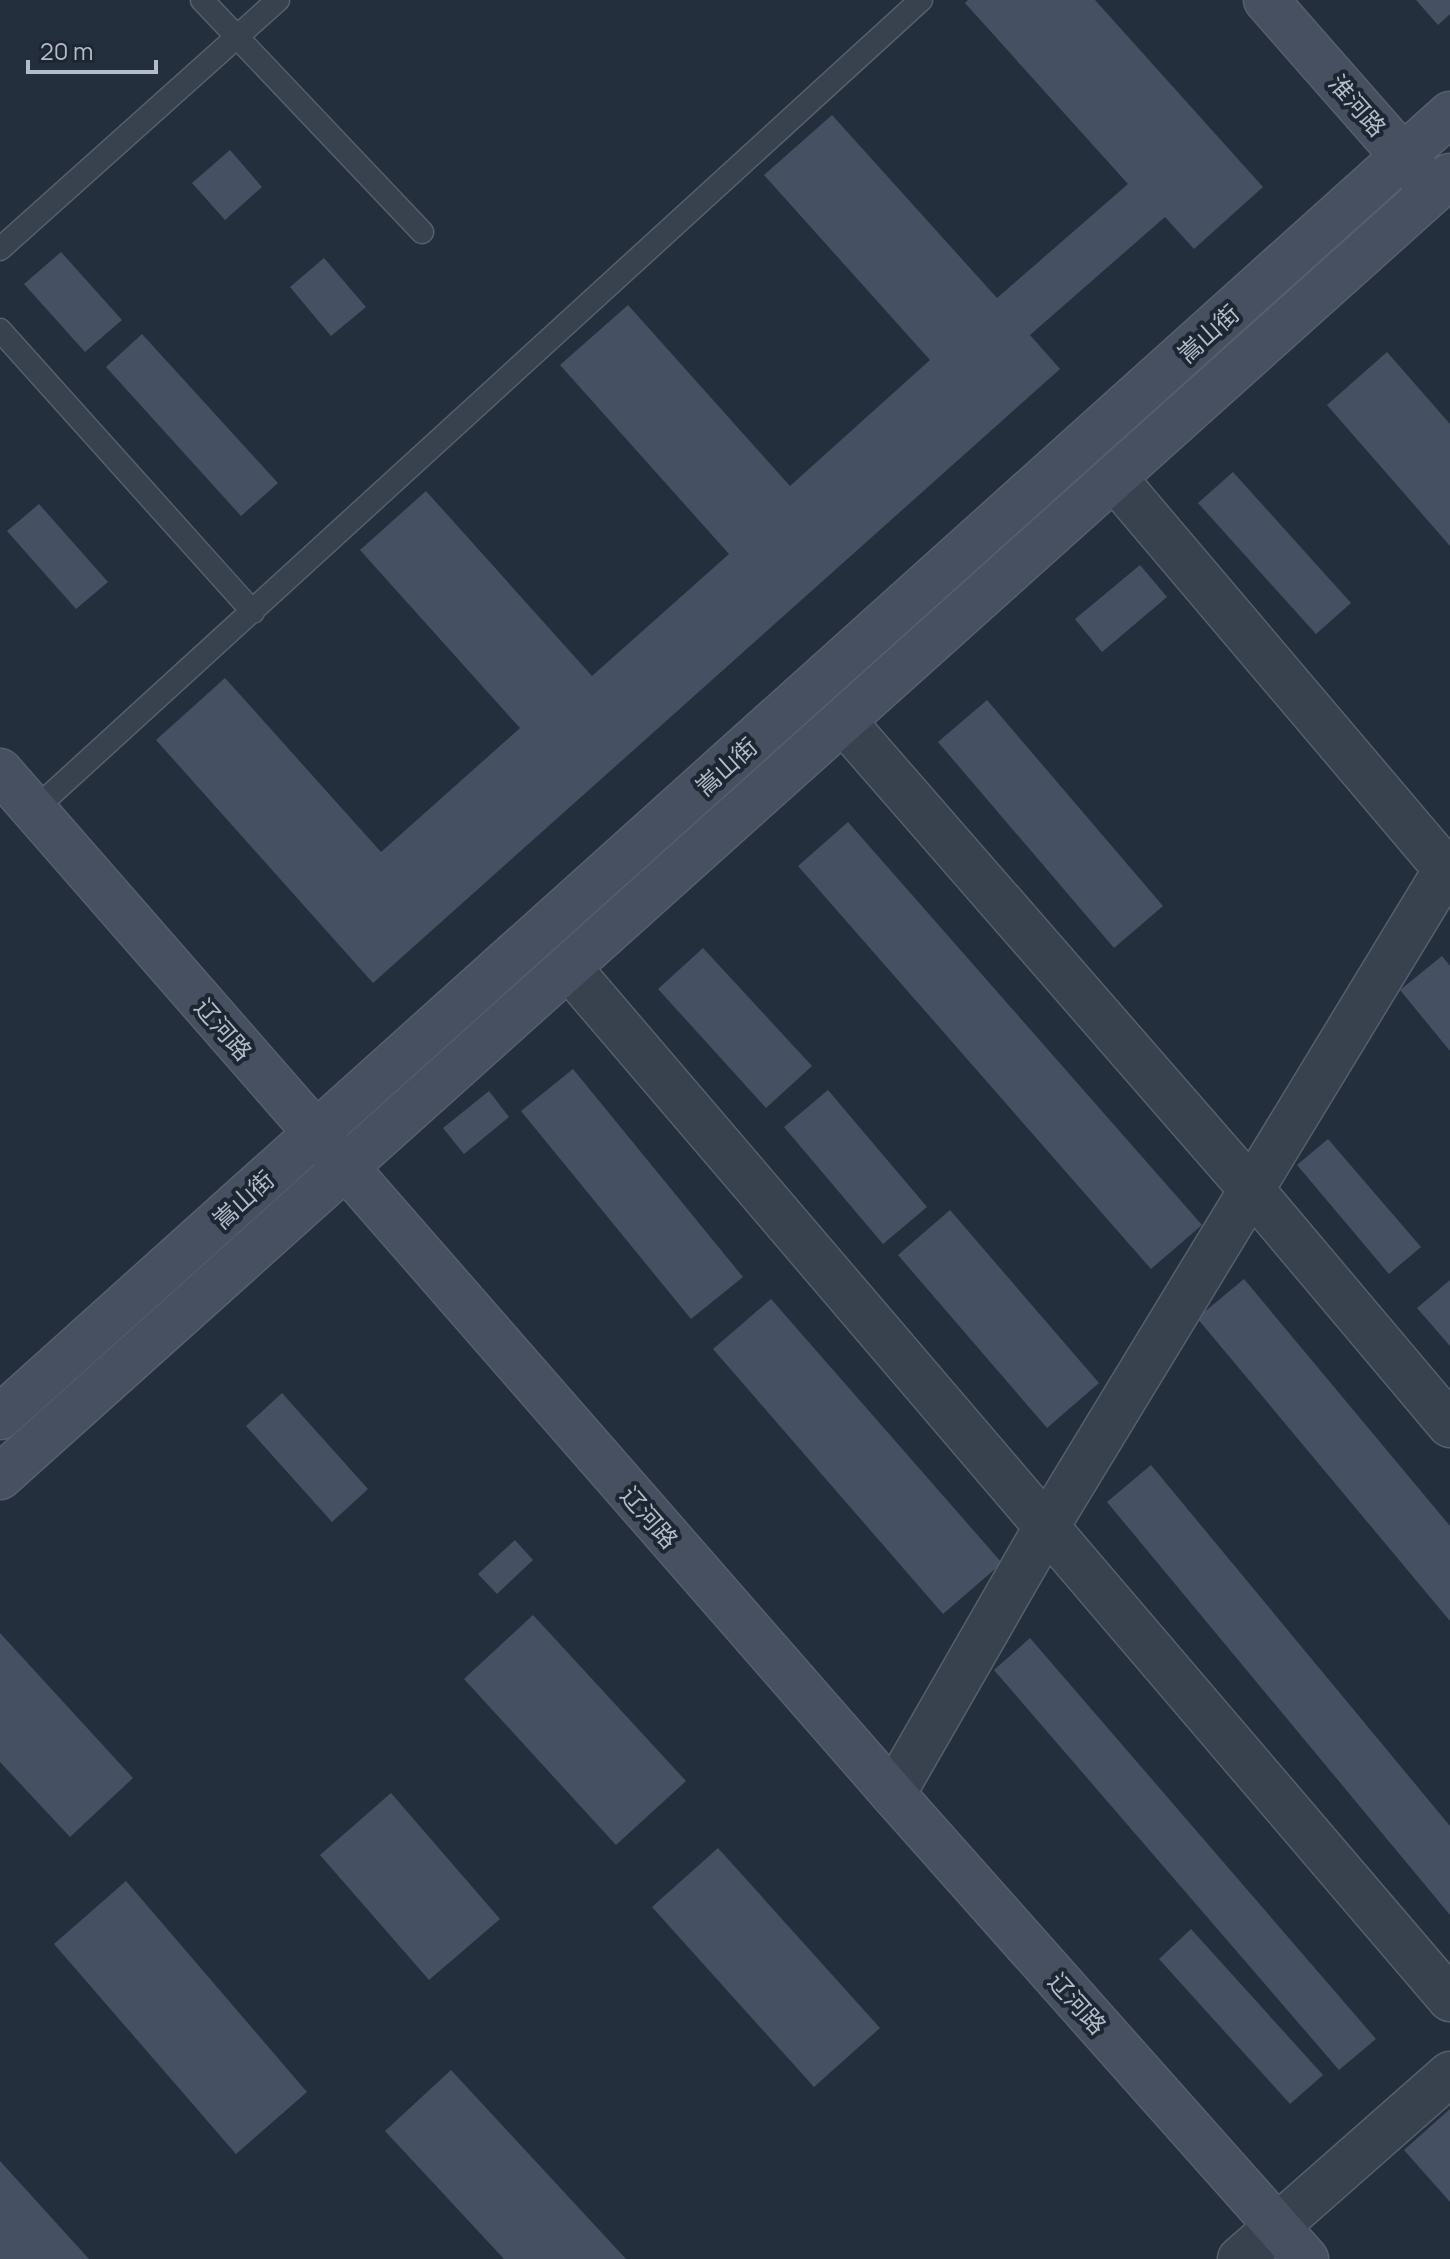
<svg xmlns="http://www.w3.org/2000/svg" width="1450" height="2259" font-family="Manrope,'Noto Sans SC',sans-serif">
  <rect width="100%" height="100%" fill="#242f3e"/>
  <!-- building -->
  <path fill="#455162" d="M 968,0 L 1095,0 L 1263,187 L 1194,249 L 1165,217 L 1030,335 L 1060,369 L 373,983 L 156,740 L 225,678 L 381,852 L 520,728 L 360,550 L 426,491 L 592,676 L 729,554 L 560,365 L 628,305 L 790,486 L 930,360 L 764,175 L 832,115 L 997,298 L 1128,184 L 965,3 Z
    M 1416,0 L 1450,0 L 1450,14 L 1438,25 Z
    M 230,150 L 262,187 L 225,220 L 192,183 Z
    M 61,252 L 122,320 L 85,352 L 24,284 Z
    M 324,258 L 366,307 L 331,336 L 290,287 Z
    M 142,334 L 278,483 L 241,516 L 106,367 Z
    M 1387,352 L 1450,424 L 1450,546 L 1327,405 Z
    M 1233,472 L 1351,603 L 1316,634 L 1198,503 Z
    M 39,504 L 108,582 L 76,609 L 7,531 Z
    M 1140,565 L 1167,597 L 1102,652 L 1075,619 Z
    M 987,700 L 1163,906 L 1114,948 L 938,742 Z
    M 848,822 L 1202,1225 L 1151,1269 L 798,866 Z
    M 703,948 L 812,1066 L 766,1108 L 658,989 Z
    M 1442,956 L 1450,966 L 1450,1051 L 1400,990 Z
    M 573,1069 L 743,1277 L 691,1319 L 521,1111 Z
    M 828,1090 L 927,1207 L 883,1244 L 784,1127 Z
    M 489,1091 L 509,1117 L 464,1154 L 443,1128 Z
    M 1328,1139 L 1421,1247 L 1389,1274 L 1297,1165 Z
    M 950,1210 L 1099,1383 L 1047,1428 L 898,1255 Z
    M 1244,1279 L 1450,1526 L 1450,1621 L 1197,1318 Z
    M 1450,1280 L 1450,1346 L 1417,1308 Z
    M 771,1299 L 1002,1563 L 943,1614 L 713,1349 Z
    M 282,1393 L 368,1489 L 332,1522 L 246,1426 Z
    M 1151,1465 L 1450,1826 L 1450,1915 L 1107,1502 Z
    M 515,1540 L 533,1560 L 497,1594 L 478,1574 Z
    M 533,1615 L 686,1781 L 616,1845 L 464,1679 Z
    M 0,1633 L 133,1778 L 70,1837 L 0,1762 Z
    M 1030,1638 L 1376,2039 L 1339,2070 L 994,1670 Z
    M 391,1793 L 500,1919 L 429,1980 L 320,1855 Z
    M 718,1848 L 880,2028 L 814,2087 L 652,1907 Z
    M 126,1881 L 307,2092 L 236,2154 L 54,1944 Z
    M 1191,1929 L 1323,2075 L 1290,2104 L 1159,1959 Z
    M 451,2070 L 626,2259 L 504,2259 L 385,2131 Z
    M 1450,2109 L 1450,2202 L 1404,2150 Z
    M 0,2161 L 89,2259 L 0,2259 Z"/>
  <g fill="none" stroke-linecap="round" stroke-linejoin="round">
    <defs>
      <path id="lane" d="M 202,0 L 422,232
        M 0,249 L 278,0
        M 0,330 L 253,612
        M 34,810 L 921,0"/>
      <path id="street" d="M 1115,479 L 1450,874
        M 844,722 L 1251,1189 L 1450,1425
        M 569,968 L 1450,1999
        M 893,1794 L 1047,1526 L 1450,863
        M 1240,2259 L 1450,2074"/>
      <path id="secondary" d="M 1266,0 L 1423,179
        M 0,771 L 893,1794 L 1306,2259
        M 0,1417 L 1450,114
        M 0,1477 L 1450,176"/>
    </defs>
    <!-- lane casing -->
    <use href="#lane" stroke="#565f6c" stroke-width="25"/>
    <!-- street casing -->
    <use href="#street" stroke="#565f6c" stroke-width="47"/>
    <!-- secondary casing -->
    <use href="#secondary" stroke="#565f6c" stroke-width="47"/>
    <!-- lane -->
    <use href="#lane" stroke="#38414e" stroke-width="22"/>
    <!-- street -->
    <use href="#street" stroke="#38414e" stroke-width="44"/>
    <!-- secondary -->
    <use href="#secondary" stroke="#465061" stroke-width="44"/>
  </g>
  <g text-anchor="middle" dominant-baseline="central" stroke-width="8" stroke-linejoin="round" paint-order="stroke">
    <!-- street labels -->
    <g font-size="24" fill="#b4bcc9" stroke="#1d2633">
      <text transform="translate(1358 105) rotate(49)">淮河路</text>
      <text transform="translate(1208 333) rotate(-42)">嵩山街</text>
      <text transform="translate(726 766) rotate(-42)">嵩山街</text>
      <text transform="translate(224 1029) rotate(49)">辽河路</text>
      <text transform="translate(243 1199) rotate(-42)">嵩山街</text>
      <text transform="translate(650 1517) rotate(49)">辽河路</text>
      <text transform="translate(1078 2003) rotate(48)">辽河路</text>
    </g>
  </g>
  <!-- scale -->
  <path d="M28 60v12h128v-12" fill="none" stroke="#b4bcc9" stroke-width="4"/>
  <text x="40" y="60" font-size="24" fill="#b4bcc9" stroke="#1d2633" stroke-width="6" paint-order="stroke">20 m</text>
</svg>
